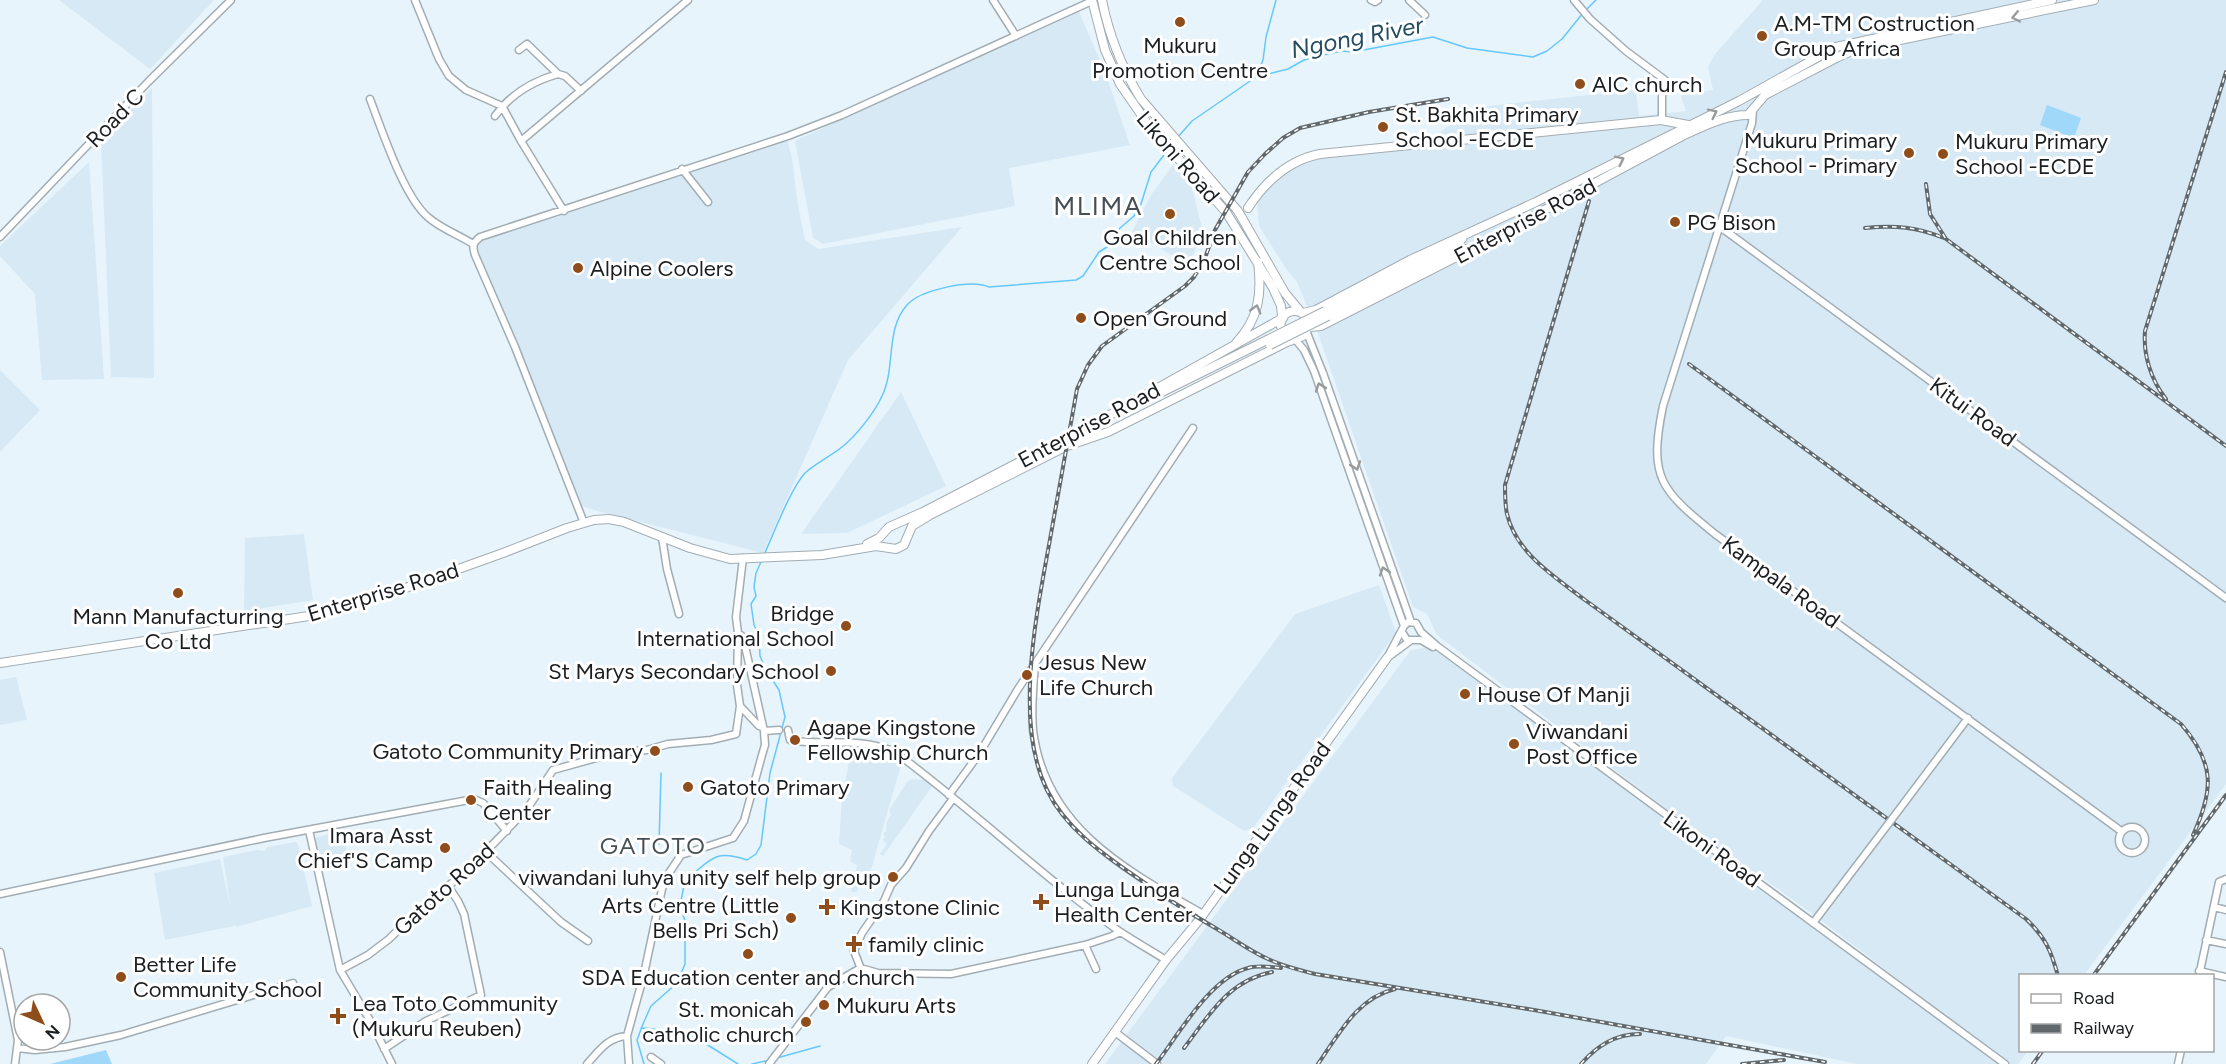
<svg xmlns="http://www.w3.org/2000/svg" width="2226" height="1064" font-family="Figtree,sans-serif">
  <rect width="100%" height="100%" fill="#e8f4fb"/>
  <!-- built -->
  <path fill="#d6e9f5" d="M 59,0 L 214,0 L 150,69 Z
    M 1763,0 L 2226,0 L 2226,784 L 2084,975 L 2020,976 L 2020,1050 L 2028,1051 L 2018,1064 L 2009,1064 L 1818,918 L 1660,804 L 1437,635 L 1427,614 L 1413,607 L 1319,336 L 1297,282 L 1287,270 L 1259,226 L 1257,202 L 1276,180 L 1299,166 L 1321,159 L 1431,138 L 1478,107 L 1636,90 L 1639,116 L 1686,111 L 1681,96 L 1685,94 L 1713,90 L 1708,67 L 1715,54 Z
    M 1079,12 L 1104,69 L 1130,145 L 1009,168 L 1015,206 L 823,244 L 813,238 L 795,141 L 910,87 Z
    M 152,88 L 154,378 L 111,377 L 101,141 Z
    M 786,135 L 792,158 L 798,206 L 805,240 L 818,249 L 962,227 L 848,360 L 763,553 L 601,512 L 575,504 L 471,249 L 478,239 Z
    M 89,162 L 104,379 L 42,380 L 35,294 L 0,256 L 0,246 Z
    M 1173,165 L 1190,180 L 1204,236 L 1187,264 L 1132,232 L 1151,195 Z
    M 0,370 L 40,410 L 0,452 Z
    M 901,392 L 946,486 L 847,533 L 801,534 Z
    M 304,534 L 313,600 L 244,611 L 245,538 Z
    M 1379,585 L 1396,633 L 1253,828 L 1244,831 L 1173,786 L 1172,778 L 1295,614 Z
    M 1425,648 L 1441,653 L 1997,1064 L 1857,1064 L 1726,1036 L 1706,1064 L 1105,1064 L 1411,650 Z
    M 16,677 L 27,720 L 0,725 L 0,680 Z
    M 853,743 L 887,751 L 901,765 L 868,880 L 861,878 L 857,892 L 851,892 L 857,865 L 850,861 L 852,850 L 839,844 L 842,797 Z
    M 912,779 L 926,780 L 933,785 L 883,856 L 880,854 L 887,844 L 883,840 L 885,836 L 883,834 L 886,831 L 887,821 L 891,815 L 889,810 L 907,782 Z
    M 342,831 L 350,862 L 318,870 L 313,843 L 317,837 Z
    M 295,842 L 298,844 L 312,906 L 236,927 L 234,924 L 234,926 L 165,940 L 154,873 L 220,859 L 231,910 L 223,857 L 256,850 L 265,851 L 267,847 Z"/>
  <!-- green -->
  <path fill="#9fd8f8" d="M 2047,105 L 2081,118 L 2074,138 L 2040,125 Z
    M 106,1050 L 112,1064 L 50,1064 Z"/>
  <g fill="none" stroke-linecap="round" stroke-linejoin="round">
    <!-- stream -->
    <path stroke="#64c8fc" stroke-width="1.5" d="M 1586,10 L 1596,0
      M 1256,77 L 1263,60 L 1266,37 L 1276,0
      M 1177,138 L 1192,121 L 1256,77 L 1288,69 L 1304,60 L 1323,55 L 1342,51 L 1353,52 L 1433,37 L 1467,48 L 1533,57 L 1547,51 L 1562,39 L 1583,13
      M 764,555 C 773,535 791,488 805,473 C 816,463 831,456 842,447 C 856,436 875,412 882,396 C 896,368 885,329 907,305 C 920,290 970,279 989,287 L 1076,280 L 1083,276 L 1099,252 L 1107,247 L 1120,228 L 1134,216 L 1141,204 L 1151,172 L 1167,151
      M 659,844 L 661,773
      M 641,1028 C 657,1028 672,1035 687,1032 L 738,1064
      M 777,1058 L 820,1046
      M 644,1064 L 637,1040 L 643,1024 L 651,1006 L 677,983 L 685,964 L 685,921 L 680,906 L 685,880 C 711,861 713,848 747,860 L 756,854 L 761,845 L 770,773 L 785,717 L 779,690 L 766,670 L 760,656 L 759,635 L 754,625 L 751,604 L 756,596 L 754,587 L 756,573 L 761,562
      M 752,1064 L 770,1060"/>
    <defs>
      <path id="minor" d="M 415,0 L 439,59 L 449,76 L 466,90 L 502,106 L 521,141
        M 993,0 L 1016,36
        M 1371,0 L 1375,2 L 1378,0
        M 1409,0 L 1425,15
        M 1574,0 L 1590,19 L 1626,51 L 1665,80 L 1662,96 L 1662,120
        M 519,50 L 527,44 L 558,74
        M 370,99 C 382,130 404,198 429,218 C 442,229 459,235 473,244
        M 1753,110 L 1752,123 L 1663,406 C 1648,479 1661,490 1715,534 L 2121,831
        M 495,116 C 510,95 533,81 558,74 L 565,76 L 581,91
        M 682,169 L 708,202
        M 564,211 L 521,141 L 688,0
        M 1719,226 L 2226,598
        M 0,237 L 149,81 L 231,0
        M 1307,333 L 1323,373 L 1411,622
        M 1295,339 L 1304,350 L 1314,371 L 1404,626
        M 584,523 L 515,347 L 475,255 C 472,246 473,243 480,237 L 788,136 L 842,115 L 1092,1
        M 662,537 L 667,569 L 679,614
        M 1402,632 L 1407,640 L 1421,640 L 1433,647
        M 1387,658 L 1404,626 L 1408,622 L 1416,623 L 1421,632 L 1437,646 L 2005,1064
        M 1387,658 L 1410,641
        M 1035,665 C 1033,687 1031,708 1033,730 C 1045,828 1126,870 1203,914
        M 740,706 L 759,726 L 763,727
        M 788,730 L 790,740 L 793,741 C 828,745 860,737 895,752 C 972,809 1041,876 1119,931 C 1134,941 1150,950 1166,960
        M 764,731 L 779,730
        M 949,795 L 979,754 L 1018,689 L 1193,428
        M 1892,819 L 1968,718
        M2119 840a13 13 0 1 1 26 0a13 13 0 1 1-26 0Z
        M 309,830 L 340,970 L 371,1022 L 392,1064
        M 486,852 L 561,922 L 588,941
        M 0,894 L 264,838 L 474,799 L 483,803 L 507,831
        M 2214,907 L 2226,910
        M 1813,923 L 1889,823
        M 2206,940 L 2226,944
        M 1085,945 L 1096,969
        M 0,952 L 18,1040 L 15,1064
        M 861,969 L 854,951 L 862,933 L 884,901 L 891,885 L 906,868 L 929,831 L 952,800 L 955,800
        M 340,970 L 368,955 L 389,939 L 422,907 L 468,870 L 527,809 L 553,770 L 614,753 L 647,750 L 668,744 L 711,740 L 736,734 L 740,706 L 737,685 L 738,633 L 736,617 L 743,558
        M 2199,971 L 2226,977
        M 2199,976 L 2219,882 L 2226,879
        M 1115,1032 L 1157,1064
        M 17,1048 L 35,1050 L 65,1047 L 121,1035 L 293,983
        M 384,1049 L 426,1021 L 481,995 L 464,914 L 458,901 L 448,886
        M 651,1057 L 661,1064
        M 587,1064 C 599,1051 608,1037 627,1036
        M 629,1064 L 627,1036 L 644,974 L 662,889 L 667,876 L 681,855 L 733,838 L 744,821 L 762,755 L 765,745 L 764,731 L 743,637 L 738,633
        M 769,1064 L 828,987 L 857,970 L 864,969 L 878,973 L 951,974 L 1085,945 L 1112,936 L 1120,932
        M 2178,1064 L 2181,1050"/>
      <path id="major" d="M 1092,0 L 1105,50 L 1120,84 L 1149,126 L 1226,212 L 1273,288 L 1281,306 L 1282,317
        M 1102,0 C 1109,36 1122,68 1141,99 L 1238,211 L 1285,293 L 1300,311
        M 1248,208 C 1265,182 1289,160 1320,154 L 1661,120 L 1688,125
        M 1325,311 L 1454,245 L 1462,239
        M 1303,313 L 1316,310 L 1410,260 L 1536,202 L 1739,101 L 1836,47 L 2052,0
        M 1328,316 L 1457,251 L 1465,249
        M 1309,327 L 1321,326 L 1472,249 L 1684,135 C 1705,126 1725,115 1748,115 L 1765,95 L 1838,57 L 1856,49 L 2094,0
        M 1236,343 C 1259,319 1262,294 1258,262
        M 1154,396 L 1267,340
        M 867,544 L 879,538 L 889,527 L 923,512 L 1106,417 L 1281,319
        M 0,663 L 322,614 L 386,595 L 503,553 L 567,528 L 594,520 L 609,519 L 624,522 L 690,548 L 730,559 L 822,555 L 876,546 L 896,549 L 904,545 L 912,526 L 930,515 L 1067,446 L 1108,432 L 1287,342 L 1303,336 C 1316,321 1301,304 1285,314 L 1280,324 L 1285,336 L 1293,339
        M 1092,1064 L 1166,960 L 1200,919 L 1387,658"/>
    </defs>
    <!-- minor casing -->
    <use href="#minor" stroke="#a2adb3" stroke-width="9"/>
    <!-- major casing -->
    <use href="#major" stroke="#a2adb3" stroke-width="10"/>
    <!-- minor -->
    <use href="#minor" stroke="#fff" stroke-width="6"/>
    <!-- major -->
    <use href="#major" stroke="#fff" stroke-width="8"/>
    <defs>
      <path id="rail" d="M 1448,99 L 1369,112 L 1300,128 L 1283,138 L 1265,154 L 1248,172 L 1215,230 L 1205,258 L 1194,277 L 1185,286 L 1102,346 L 1088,365 L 1077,389 C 1068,441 1058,493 1049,545 C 1036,616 1014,723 1047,790 C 1068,834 1114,861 1152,888 C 1173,903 1195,916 1217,929 C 1234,939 1250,951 1268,959 C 1283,966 1299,970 1315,974 L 1534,1010 L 1825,1062
        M 1926,184 L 1930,214 L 1946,239 L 2226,446
        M 1589,201 L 1505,485 C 1505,494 1505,505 1507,514 C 1516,553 1555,577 1585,600 L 2026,919 C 2045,937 2051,950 2058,976
        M 1865,228 C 1895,225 1917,227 1944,238
        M 1689,364 L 2181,724 C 2215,763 2214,790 2193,835
        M 2166,399 C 2151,380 2143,355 2145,331 L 2226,72
        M 2093,976 L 2226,795
        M 1184,1048 C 1210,1014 1228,981 1272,972
        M 1156,1064 C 1179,1034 1210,978 1248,968 C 1258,965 1271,967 1281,968
        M 1318,1064 C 1339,1034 1357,998 1395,989
        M 1581,1064 C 1597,1046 1615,1034 1640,1034
        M 1742,1064 L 1784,1060
        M 2033,1064 L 2043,1050"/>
    </defs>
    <!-- rail casing -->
    <use href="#rail" stroke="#61686c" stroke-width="4"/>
    <!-- rail -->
    <use href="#rail" stroke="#fff" stroke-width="1.5" stroke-dasharray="4.5" stroke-linecap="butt"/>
    <defs>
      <path id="minor-bridge" d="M 1889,823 L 1892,819"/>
      <path id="major-bridge" d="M 1267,340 L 1325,311
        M 1270,345 L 1328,316"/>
    </defs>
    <!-- minor-bridge casing -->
    <use href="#minor-bridge" stroke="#a2adb3" stroke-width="9" stroke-linecap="butt"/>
    <!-- major-bridge casing -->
    <use href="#major-bridge" stroke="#a2adb3" stroke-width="10" stroke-linecap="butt"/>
    <!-- minor-bridge -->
    <use href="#minor-bridge" stroke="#fff" stroke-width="6"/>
    <!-- major-bridge -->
    <use href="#major-bridge" stroke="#fff" stroke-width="8"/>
  </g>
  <!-- one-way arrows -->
  <defs><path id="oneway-chevron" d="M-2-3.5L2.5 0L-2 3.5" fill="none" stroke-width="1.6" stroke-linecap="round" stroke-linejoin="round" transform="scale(1.5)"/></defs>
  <g stroke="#989a9b">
    <use href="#oneway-chevron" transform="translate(2016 17) rotate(168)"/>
    <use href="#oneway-chevron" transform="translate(1713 113) rotate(-26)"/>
    <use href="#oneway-chevron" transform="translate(1620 160) rotate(-26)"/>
    <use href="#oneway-chevron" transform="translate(1256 309) rotate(-74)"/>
    <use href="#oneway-chevron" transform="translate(1320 387) rotate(-109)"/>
    <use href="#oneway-chevron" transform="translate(1356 466) rotate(71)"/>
    <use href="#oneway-chevron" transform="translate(1384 571) rotate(-108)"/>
  </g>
  <!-- markers -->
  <g fill="#8f4d1b" stroke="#fff" stroke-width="2">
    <circle cx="1180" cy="22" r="6"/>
    <circle cx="1762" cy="36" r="6"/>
    <circle cx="1580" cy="84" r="6"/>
    <circle cx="1383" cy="127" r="6"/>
    <circle cx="1909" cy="153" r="6"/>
    <circle cx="1943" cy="154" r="6"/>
    <circle cx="1170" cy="214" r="6"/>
    <circle cx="1675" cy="222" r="6"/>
    <circle cx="578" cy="268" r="6"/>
    <circle cx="1081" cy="318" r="6"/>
    <circle cx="178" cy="593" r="6"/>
    <circle cx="846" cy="626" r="6"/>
    <circle cx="831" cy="671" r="6"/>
    <circle cx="1027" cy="675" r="6"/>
    <circle cx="1465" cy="694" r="6"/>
    <circle cx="795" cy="740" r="6"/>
    <circle cx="1514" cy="744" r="6"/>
    <circle cx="655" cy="751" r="6"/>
    <circle cx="688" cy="787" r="6"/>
    <circle cx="471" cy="800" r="6"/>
    <circle cx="445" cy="848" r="6"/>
    <circle cx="893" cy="877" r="6"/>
    <path d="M1038 893h6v6h6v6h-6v6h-6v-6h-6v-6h6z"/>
    <path d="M824 898h6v6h6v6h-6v6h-6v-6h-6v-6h6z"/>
    <circle cx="791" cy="918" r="6"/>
    <path d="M851 935h6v6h6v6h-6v6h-6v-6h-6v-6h6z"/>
    <circle cx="748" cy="954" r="6"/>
    <circle cx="121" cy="977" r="6"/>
    <circle cx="824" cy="1005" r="6"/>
    <path d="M335 1007h6v6h6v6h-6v6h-6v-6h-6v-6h6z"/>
    <circle cx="806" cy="1022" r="6"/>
  </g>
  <g text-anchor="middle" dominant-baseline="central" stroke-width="6" stroke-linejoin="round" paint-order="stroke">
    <!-- poi labels -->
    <g font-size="22" fill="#1a1e20" stroke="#fff" text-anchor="start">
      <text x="1774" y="23">A.M-TM Costruction<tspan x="1774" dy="25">Group Africa</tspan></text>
      <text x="1180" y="45" text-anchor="middle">Mukuru<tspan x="1180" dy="25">Promotion Centre</tspan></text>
      <text x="1592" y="84">AIC church</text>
      <text x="1395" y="114">St. Bakhita Primary<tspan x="1395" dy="25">School -ECDE</tspan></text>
      <text x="1897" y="140" text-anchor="end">Mukuru Primary<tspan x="1897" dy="25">School - Primary</tspan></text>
      <text x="1955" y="141">Mukuru Primary<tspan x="1955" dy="25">School -ECDE</tspan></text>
      <text x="1687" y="222">PG Bison</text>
      <text x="1170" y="237" text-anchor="middle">Goal Children<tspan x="1170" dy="25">Centre School</tspan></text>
      <text x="590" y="268">Alpine Coolers</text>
      <text x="1093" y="318">Open Ground</text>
      <text x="834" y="613" text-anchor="end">Bridge<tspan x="834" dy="25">International School</tspan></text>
      <text x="178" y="616" text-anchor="middle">Mann Manufacturring<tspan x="178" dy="25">Co Ltd</tspan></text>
      <text x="1039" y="662">Jesus New<tspan x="1039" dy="25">Life Church</tspan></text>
      <text x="819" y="671" text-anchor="end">St Marys Secondary School</text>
      <text x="1477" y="694">House Of Manji</text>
      <text x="807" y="727">Agape Kingstone<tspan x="807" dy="25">Fellowship Church</tspan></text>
      <text x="1526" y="731">Viwandani<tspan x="1526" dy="25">Post Office</tspan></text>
      <text x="643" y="751" text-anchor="end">Gatoto Community Primary</text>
      <text x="483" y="787">Faith Healing<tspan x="483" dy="25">Center</tspan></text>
      <text x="700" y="787">Gatoto Primary</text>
      <text x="433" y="835" text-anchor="end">Imara Asst<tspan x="433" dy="25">Chief'S Camp</tspan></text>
      <text x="881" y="877" text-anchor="end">viwandani luhya unity self help group</text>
      <text x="1054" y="889">Lunga Lunga<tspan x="1054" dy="25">Health Center</tspan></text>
      <text x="779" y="905" text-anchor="end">Arts Centre (Little<tspan x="779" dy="25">Bells Pri Sch)</tspan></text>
      <text x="840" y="907">Kingstone Clinic</text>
      <text x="868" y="944">family clinic</text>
      <text x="133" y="964">Better Life<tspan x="133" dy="25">Community School</tspan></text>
      <text x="748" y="977" text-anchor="middle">SDA Education center and church</text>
      <text x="352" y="1003">Lea Toto Community<tspan x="352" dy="25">(Mukuru Reuben)</tspan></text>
      <text x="836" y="1005">Mukuru Arts</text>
      <text x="794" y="1009" text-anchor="end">St. monicah<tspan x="794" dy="25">catholic church</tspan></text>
    </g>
    <!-- street labels -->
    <g font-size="22" fill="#1a1e20" stroke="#fff">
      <text transform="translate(115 118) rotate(-46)">Road C</text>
      <text transform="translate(1178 157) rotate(49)">Likoni Road</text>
      <text transform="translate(1525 221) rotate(-28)">Enterprise Road</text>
      <text transform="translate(1973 412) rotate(36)">Kitui Road</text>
      <text transform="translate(1089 425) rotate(-28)">Enterprise Road</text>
      <text transform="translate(1781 582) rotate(36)">Kampala Road</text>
      <text transform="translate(383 592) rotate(-17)">Enterprise Road</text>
      <text transform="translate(1272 818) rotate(-54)">Lunga Lunga Road</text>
      <text transform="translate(1712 849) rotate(36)">Likoni Road</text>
      <text transform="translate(444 889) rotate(-42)">Gatoto Road</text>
    </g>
    <!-- water labels -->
    <g font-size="24" font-style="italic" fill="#234d63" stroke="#fff">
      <text transform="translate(1357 37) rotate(-11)">Ngong River</text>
    </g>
    <!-- neighbourhood labels -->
    <g font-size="24" letter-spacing="1.5" fill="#454f54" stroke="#fff">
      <text x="653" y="845">GATOTO</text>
    </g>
    <!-- quarter labels -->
    <g font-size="26" letter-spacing="1.5" fill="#454f54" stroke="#fff">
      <text x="1098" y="206">MLIMA</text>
    </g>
  </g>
  <!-- legend -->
  <rect x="2019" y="974" width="195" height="78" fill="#ffffff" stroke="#a3a5a6" stroke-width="1.5"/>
  <rect x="2031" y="994" width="30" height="9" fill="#ffffff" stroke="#a3a5a6" stroke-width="1.5"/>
  <text x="2073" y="1004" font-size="18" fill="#1a1e20">Road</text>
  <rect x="2031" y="1024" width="30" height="9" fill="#61686c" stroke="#a3a5a6" stroke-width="1.5"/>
  <text x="2073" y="1034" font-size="18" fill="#1a1e20">Railway</text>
  <!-- north arrow -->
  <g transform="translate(42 1022) rotate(134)"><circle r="28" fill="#ffffff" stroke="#a3a5a6" stroke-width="1.5"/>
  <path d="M0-4.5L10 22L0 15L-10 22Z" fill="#8f4d1b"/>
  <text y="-9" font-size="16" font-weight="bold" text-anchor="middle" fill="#1a1e20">N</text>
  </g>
</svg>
